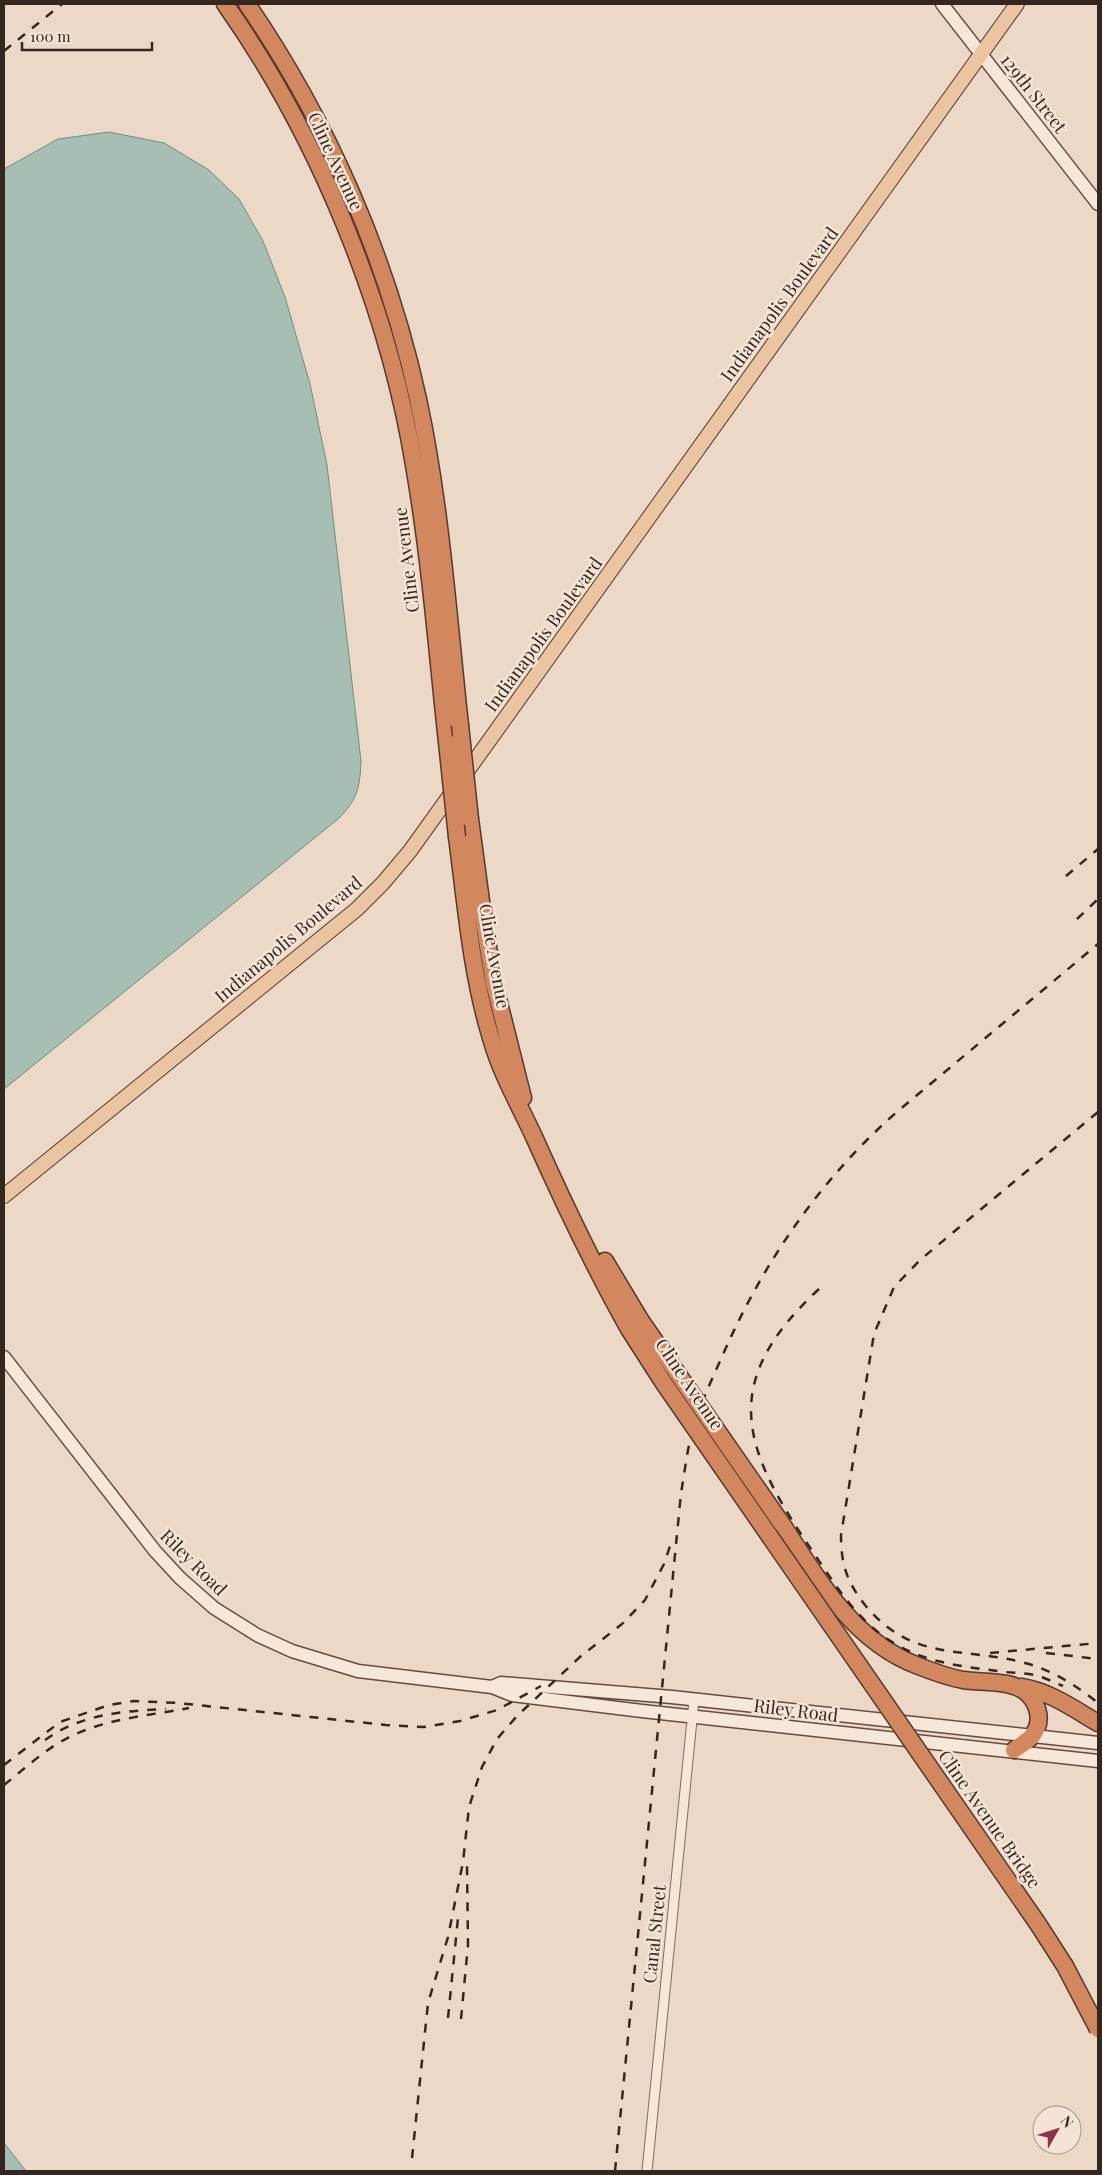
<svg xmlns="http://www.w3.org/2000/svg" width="1102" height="2175" font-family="'Playfair Display',serif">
  <rect width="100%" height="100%" fill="#ebd8c6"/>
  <!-- water -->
  <path fill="#a7bfb3" stroke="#6f8c7f" d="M 109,132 L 164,143 L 209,170 L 239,199 L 263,241 L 285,297 L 310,384 L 327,465 L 361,761 C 360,788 357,800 338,819 L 4,1089 L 4,169 L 58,139 Z
    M 4,2143 L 26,2171 L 4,2171 Z"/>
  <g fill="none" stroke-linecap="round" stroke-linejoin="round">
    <defs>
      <path id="minor" d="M 647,2171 L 694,1700"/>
      <path id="secondary" d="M 942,4 L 1098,204
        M 4,1357 L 155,1551 L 180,1578 L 214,1608 L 257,1635 L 292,1651 L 358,1671 L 492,1687 L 512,1695 L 642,1711 L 1098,1761
        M 492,1687 L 501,1683 L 672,1697 L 1098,1743"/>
      <path id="primary" d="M 4,1196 L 357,909 L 383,883 L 410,851 L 1017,4"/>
      <path id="motorway" d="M 225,4 C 318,136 388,306 414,465 C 430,557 437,650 447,742
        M 247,4 C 328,122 387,258 418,399 C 441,506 448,616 460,725
        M 470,819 L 483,916 L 494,983 L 523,1098
        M 457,837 C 466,904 471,973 491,1038 C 501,1074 520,1106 535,1139 C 564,1204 594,1267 629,1329
        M 605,1261 L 641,1321
        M 782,1524 C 818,1579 852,1640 916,1665 C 931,1671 947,1677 963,1680 C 983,1683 1014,1679 1029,1695 C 1039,1706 1043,1723 1032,1736 C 1027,1742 1019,1746 1014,1750
        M 1021,1687 C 1049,1691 1074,1709 1098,1723"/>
    </defs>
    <!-- minor casing -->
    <use href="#minor" stroke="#846a5d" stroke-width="11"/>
    <!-- secondary casing -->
    <use href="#secondary" stroke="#664b40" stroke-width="15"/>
    <!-- primary casing -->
    <use href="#primary" stroke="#533a31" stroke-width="16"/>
    <!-- motorway casing -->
    <use href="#motorway" stroke="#533a31" stroke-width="19"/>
    <!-- minor -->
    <use href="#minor" stroke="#f6e7d9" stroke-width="9"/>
    <!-- secondary -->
    <use href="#secondary" stroke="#f6e7d9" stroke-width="12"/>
    <!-- primary -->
    <use href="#primary" stroke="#ebc4a1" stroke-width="14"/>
    <!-- motorway -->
    <use href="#motorway" stroke="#d3875e" stroke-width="16"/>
    <!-- rail -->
    <path stroke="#362620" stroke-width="2.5" stroke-dasharray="9 9" stroke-linecap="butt" d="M 4,51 L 62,4
      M 1066,876 L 1098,849
      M 1077,919 L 1098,899
      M 1098,1112 L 920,1260 L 894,1287 L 874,1334 L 841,1535 C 841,1565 847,1582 865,1605 C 913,1663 962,1646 1025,1663 C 1052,1670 1077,1686 1098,1703
      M 819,1289 C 715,1385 744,1451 815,1555 C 838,1589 861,1626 899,1646 C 931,1664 968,1667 1005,1672 C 1015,1673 1025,1673 1035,1675 C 1045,1678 1054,1682 1063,1686
      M 990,1653 L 1098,1643
      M 1046,1653 L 1098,1659
      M 45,1740 C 81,1714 123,1711 166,1709
      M 4,1765 L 60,1722 L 109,1705 L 134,1701 L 178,1703 L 386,1725 L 424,1727 L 460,1721 L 497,1710 L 541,1686
      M 4,1785 C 23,1770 41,1753 62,1741 C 100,1719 147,1716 189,1708
      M 448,2018 L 458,1918
      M 461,2019 L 468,1945 L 467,1865
      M 412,2158 L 428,2003 L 448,1937 L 463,1862 L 469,1807 L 482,1767 L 497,1739 L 517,1716 L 581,1656 L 622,1624 L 645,1600 L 664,1564 L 672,1540
      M 615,2171 L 681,1493 C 685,1471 687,1448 694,1426 C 701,1403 711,1381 721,1359 C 762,1264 820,1179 898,1111 L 1098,944"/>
    <defs>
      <path id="motorway-bridge" d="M 460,725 L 470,819
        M 447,742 L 457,837
        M 641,1321 L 782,1524
        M 629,1329 L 663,1382 L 1038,1924 L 1065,1966 L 1098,2029"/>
    </defs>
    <!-- motorway-bridge casing -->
    <use href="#motorway-bridge" stroke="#533a31" stroke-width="19" stroke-linecap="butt"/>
    <!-- motorway-bridge -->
    <use href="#motorway-bridge" stroke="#d3875e" stroke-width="16"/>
  </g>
  <g text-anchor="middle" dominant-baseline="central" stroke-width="5" stroke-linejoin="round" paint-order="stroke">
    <!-- street labels -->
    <g font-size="18" fill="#362620" stroke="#f3e4d5">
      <text transform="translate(1034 93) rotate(52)">129th Street</text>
      <text transform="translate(336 161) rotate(65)">Cline Avenue</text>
      <text transform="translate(779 304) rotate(-54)">Indianapolis Boulevard</text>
      <text transform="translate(406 560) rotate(-97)">Cline Avenue</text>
      <text transform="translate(543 634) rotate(-54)">Indianapolis Boulevard</text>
      <text transform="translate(288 939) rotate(-40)">Indianapolis Boulevard</text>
      <text transform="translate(495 956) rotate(80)">Cline Avenue</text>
      <text transform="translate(690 1384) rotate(56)">Cline Avenue</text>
      <text transform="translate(194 1562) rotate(45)">Riley Road</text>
      <text transform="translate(796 1710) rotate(7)">Riley Road</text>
      <text transform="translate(990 1819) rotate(55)">Cline Avenue Bridge</text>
      <text transform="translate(654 1934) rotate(-84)">Canal Street</text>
    </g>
  </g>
  <!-- border -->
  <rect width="1102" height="2175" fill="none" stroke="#362620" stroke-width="10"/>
  <!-- north arrow -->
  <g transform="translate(1057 2130) rotate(51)"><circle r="24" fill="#f3e4d5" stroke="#a7988d"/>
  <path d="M0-4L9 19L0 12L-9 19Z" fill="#8f3246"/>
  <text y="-8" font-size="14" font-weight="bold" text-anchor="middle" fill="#362620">N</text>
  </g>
  <!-- scale -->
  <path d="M22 42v8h130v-8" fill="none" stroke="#362620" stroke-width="2.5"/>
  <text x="30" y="42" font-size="15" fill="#362620" stroke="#f3e4d5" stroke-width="4" paint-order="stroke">100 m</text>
</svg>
